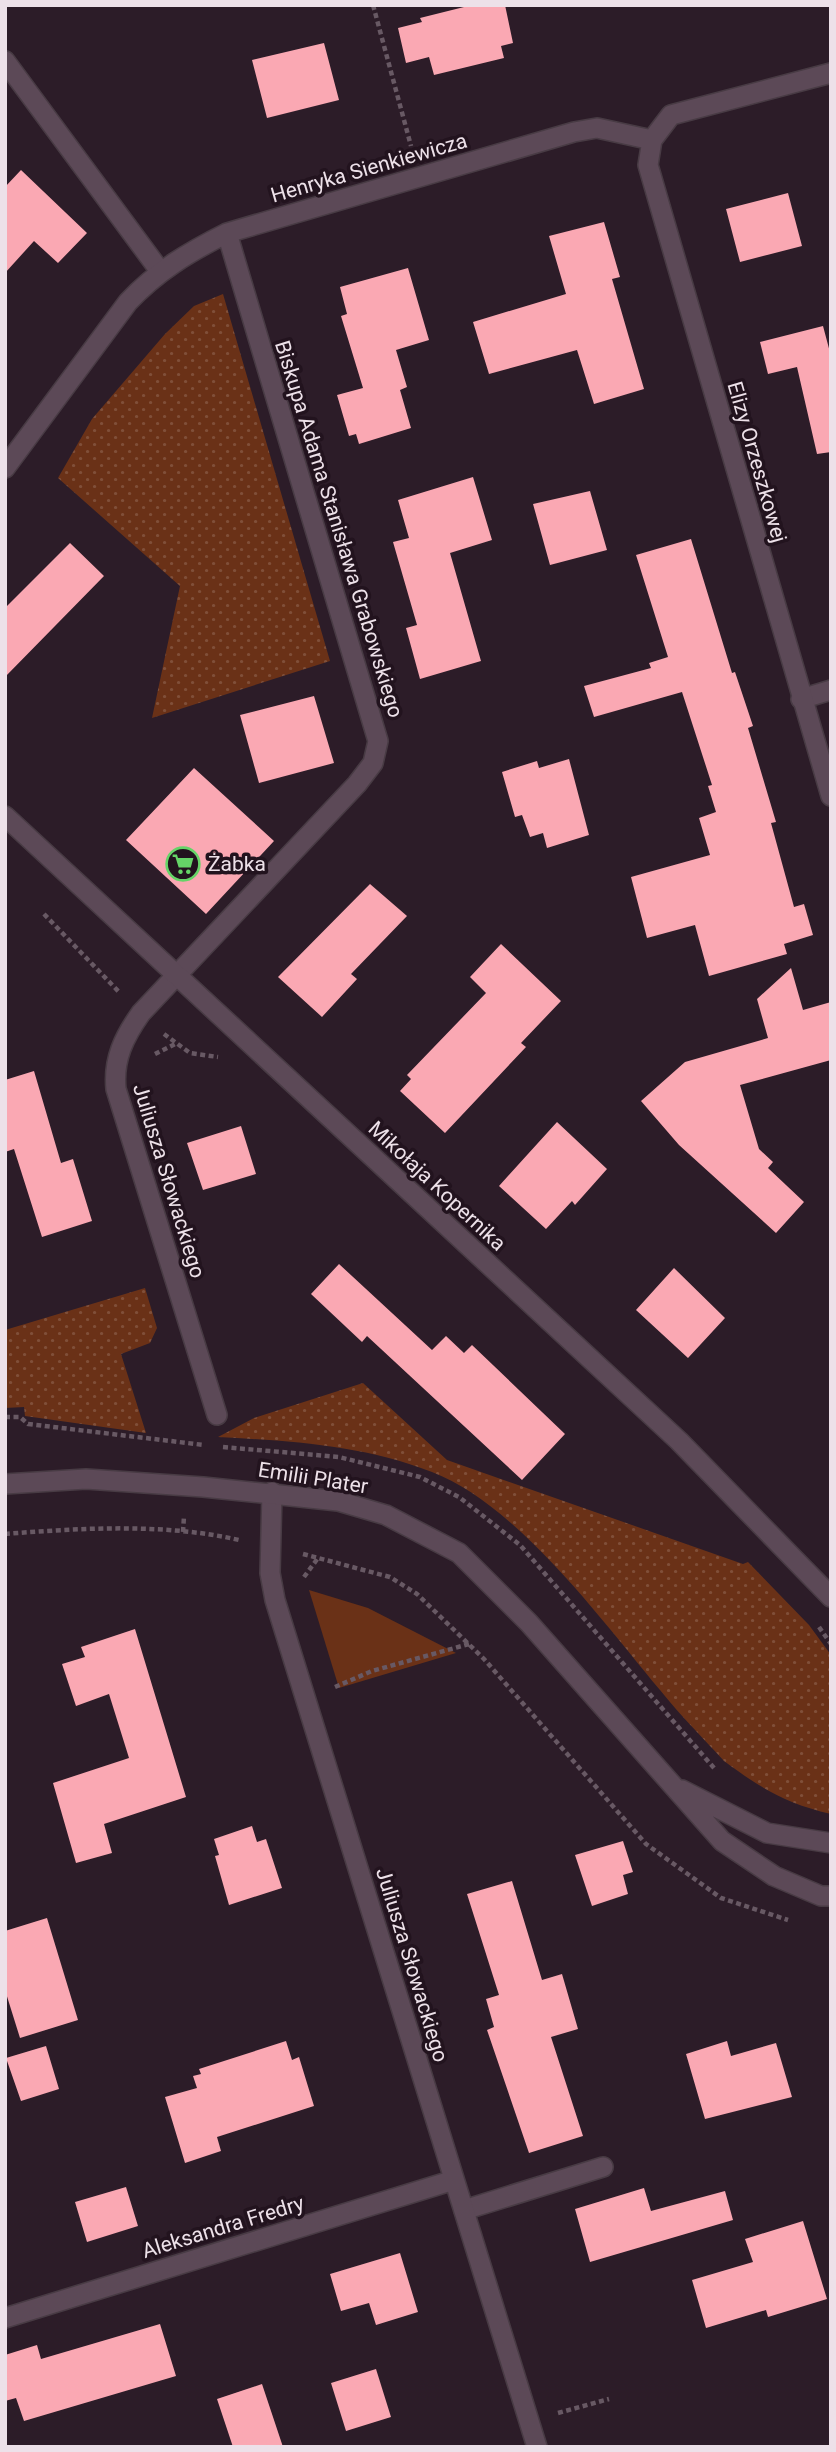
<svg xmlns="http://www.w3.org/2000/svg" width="836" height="2452" font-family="Roboto,sans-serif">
  <defs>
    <pattern id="grass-dots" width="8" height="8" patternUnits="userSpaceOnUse" patternTransform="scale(1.75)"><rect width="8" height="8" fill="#6a3117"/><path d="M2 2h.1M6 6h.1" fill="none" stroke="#804f39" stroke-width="1.8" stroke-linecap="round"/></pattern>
  </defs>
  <rect width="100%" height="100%" fill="#2c1c28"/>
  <!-- grass -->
  <path fill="url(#grass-dots)" d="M 223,294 L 330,661 L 152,718 L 180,586 L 58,478 L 92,419 L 165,334 L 194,306 Z
    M 145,1288 L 157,1328 L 150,1343 L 121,1354 L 146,1433 L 25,1416 L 24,1407 L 5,1408 L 5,1330 Z
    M 363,1383 L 447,1460 L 743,1564 L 748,1562 L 809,1625 L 831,1655 L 831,1814 C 785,1803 762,1789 724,1761 C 703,1738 680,1715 660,1690 C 602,1621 518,1505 432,1472 C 362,1445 291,1441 218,1437 L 254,1418 Z"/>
  <!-- green -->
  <path fill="#6a3117" d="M 309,1590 L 368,1608 L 456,1653 L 339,1688 Z"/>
  <!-- building -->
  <path fill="#faa8b3" d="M 472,5 L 505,5 L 513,43 L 501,46 L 504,58 L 434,75 L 429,57 L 406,63 L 398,28 L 422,22 L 420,18 Z
    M 324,43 L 339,100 L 267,118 L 252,60 Z
    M 21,170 L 87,233 L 58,263 L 34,241 L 5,273 L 5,187 Z
    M 788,193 L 802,246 L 740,262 L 726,209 Z
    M 604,222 L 620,277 L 612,279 L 644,389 L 594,404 L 577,350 L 489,374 L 473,322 L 566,294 L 549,236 Z
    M 408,268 L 429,340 L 396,350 L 407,387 L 400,390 L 411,428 L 359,444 L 356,434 L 349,436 L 337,395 L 363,388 L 341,316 L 347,314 L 340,287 Z
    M 823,326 L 831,356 L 831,452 L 817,454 L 797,367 L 768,374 L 760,342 Z
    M 473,477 L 492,540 L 450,553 L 481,661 L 420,679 L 406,628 L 417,625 L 393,542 L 409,538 L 398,500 Z
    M 590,491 L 607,550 L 550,565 L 533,504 Z
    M 691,539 L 732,673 L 735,672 L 753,726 L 748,728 L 776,822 L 771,823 L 794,907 L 804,904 L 813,935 L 784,944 L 787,954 L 709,976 L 695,925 L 647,938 L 631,877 L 710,855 L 699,818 L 716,812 L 708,786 L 712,785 L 682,692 L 594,717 L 584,686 L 651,668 L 649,663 L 668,657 L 636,555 Z
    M 70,543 L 104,576 L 5,677 L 5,608 Z
    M 314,696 L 334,763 L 259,783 L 240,715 Z
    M 569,759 L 589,835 L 547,848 L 543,833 L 530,837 L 522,815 L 515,817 L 502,772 L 537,761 L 539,768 Z
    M 194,768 L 274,841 L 206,914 L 126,840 Z
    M 370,884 L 407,916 L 351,974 L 357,979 L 322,1017 L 278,977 Z
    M 501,944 L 561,1001 L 521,1043 L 526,1047 L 445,1133 L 400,1091 L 411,1079 L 407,1075 L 486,993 L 470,977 Z
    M 791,968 L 803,1010 L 831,1002 L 831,1060 L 740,1085 L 759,1149 L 773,1162 L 768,1168 L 804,1202 L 776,1233 L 679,1145 L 641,1101 L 685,1062 L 768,1038 L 757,999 Z
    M 34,1071 L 61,1163 L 73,1159 L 92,1221 L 42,1237 L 14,1149 L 5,1152 L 5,1080 Z
    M 557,1122 L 607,1169 L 575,1205 L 572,1201 L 546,1229 L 499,1186 Z
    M 241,1126 L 256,1174 L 203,1190 L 187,1143 Z
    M 339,1264 L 432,1350 L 446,1336 L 464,1353 L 472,1345 L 565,1434 L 522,1480 L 367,1336 L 362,1342 L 311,1294 Z
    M 674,1268 L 725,1318 L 688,1358 L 636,1310 Z
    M 135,1629 L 186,1797 L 104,1824 L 112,1853 L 76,1863 L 53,1783 L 129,1758 L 109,1694 L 76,1706 L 62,1664 L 85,1657 L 81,1647 Z
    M 252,1826 L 257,1842 L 266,1839 L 282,1888 L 229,1905 L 215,1856 L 219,1855 L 214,1839 Z
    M 623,1841 L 633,1872 L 623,1875 L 628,1894 L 592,1906 L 575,1855 Z
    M 512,1881 L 542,1980 L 562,1974 L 578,2029 L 551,2037 L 583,2136 L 529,2153 L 487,2030 L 494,2027 L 486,1999 L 499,1995 L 467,1894 Z
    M 47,1918 L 78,2020 L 20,2038 L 5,1990 L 5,1931 Z
    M 286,2041 L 292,2060 L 299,2057 L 314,2106 L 217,2137 L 221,2151 L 185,2163 L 165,2097 L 197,2088 L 193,2076 L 201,2074 L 199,2069 Z
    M 727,2041 L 731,2056 L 776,2043 L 792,2097 L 705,2119 L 686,2054 Z
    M 46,2046 L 59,2089 L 21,2101 L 6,2058 Z
    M 126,2187 L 138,2226 L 87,2242 L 75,2202 Z
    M 644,2188 L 651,2211 L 725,2191 L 733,2220 L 590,2262 L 575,2209 Z
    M 803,2221 L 827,2299 L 768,2317 L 766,2310 L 706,2328 L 692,2280 L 753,2262 L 745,2239 Z
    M 400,2253 L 418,2312 L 376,2325 L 369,2303 L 341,2311 L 330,2274 Z
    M 160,2324 L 176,2376 L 24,2421 L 16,2398 L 5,2401 L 5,2355 L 37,2345 L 41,2359 Z
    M 376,2369 L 391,2417 L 346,2431 L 331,2383 Z
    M 262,2384 L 283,2447 L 233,2447 L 217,2399 Z"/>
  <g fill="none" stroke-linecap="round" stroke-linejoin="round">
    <defs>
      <path id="service" d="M 5,61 L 160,271
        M 801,699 L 831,690
        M 464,2210 L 603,2167"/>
      <path id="minor" d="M 831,73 L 671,115 L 652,140 L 648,165 L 831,796
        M 5,468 L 128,302 C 157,271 189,252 227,233 L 574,132 L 597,128 L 652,140
        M 217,1415 L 116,1089 C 113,1059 124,1037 141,1013 L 357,784 L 373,763 L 378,741 L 227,233
        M 272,1492 L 270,1573 L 275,1600 L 537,2447
        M 5,2318 L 454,2180"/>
      <path id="tertiary" d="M 5,816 L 679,1441 L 831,1597
        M 5,1484 L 86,1479 L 203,1487 L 338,1501 L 386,1515 L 459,1553 L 529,1623 L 722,1841 L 774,1876 L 821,1896 L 831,1896
        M 682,1790 L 767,1833 L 831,1843"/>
    </defs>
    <!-- service casing -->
    <use href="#service" stroke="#483b44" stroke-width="22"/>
    <!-- minor casing -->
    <use href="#minor" stroke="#483b44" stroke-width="22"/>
    <!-- tertiary casing -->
    <use href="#tertiary" stroke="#483b44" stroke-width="22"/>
    <!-- path -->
    <path stroke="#685964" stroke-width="4.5" stroke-dasharray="5 3.5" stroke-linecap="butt" d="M 373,5 L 411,146
      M 44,914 L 119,992
      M 164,1034 L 190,1053 L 218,1057
      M 155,1054 L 175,1044
      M 5,1417 L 20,1417 L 28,1424 L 204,1445
      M 223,1447 L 339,1457 L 420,1477 L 459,1497 L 520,1545 L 714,1768
      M 183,1532 L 184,1516
      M 5,1534 C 81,1528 165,1523 239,1540
      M 303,1554 L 390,1577 L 417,1594 L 484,1659 L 646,1844 L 721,1898 L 788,1920
      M 304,1577 L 318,1558
      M 819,1627 L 831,1644
      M 335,1687 L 372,1671 L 469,1644
      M 558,2413 L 609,2399"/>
    <!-- service -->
    <use href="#service" stroke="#5c4957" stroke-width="19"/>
    <!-- minor -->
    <use href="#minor" stroke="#5c4957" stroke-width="19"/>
    <!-- tertiary -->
    <use href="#tertiary" stroke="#5c4957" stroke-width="19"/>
  </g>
  <!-- icons -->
  <defs>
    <symbol id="supermarket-ring" viewBox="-11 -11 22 22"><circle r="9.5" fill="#22131e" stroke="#65d467" stroke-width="1.5"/><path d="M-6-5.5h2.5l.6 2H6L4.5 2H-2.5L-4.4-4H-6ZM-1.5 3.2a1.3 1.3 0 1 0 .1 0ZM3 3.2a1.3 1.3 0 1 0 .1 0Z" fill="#65d467"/></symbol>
  </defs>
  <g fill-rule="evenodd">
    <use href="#supermarket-ring" x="164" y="845" width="38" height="38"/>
  </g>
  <g text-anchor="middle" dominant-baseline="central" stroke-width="7" stroke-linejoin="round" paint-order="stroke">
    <!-- street labels -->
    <g font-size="21" fill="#ede1e9" stroke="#22131e">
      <text transform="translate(369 168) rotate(-16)">Henryka Sienkiewicza</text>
      <text transform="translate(757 462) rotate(74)">Elizy Orzeszkowej</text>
      <text transform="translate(339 529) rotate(73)">Biskupa Adama Stanisława Grabowskiego</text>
      <text transform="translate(169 1181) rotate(73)">Juliusza Słowackiego</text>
      <text transform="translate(437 1186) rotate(43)">Mikołaja Kopernika</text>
      <text transform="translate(313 1478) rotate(9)">Emilii Plater</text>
      <text transform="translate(412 1965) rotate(73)">Juliusza Słowackiego</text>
      <text transform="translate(223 2227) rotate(-17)">Aleksandra Fredry</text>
    </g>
    <!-- poi labels -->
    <g font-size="21" fill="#ede1e9" stroke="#22131e" text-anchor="start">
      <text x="208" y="864">Żabka</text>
    </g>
  </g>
  <!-- border -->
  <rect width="836" height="2452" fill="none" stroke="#ede1e9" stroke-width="14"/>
</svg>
